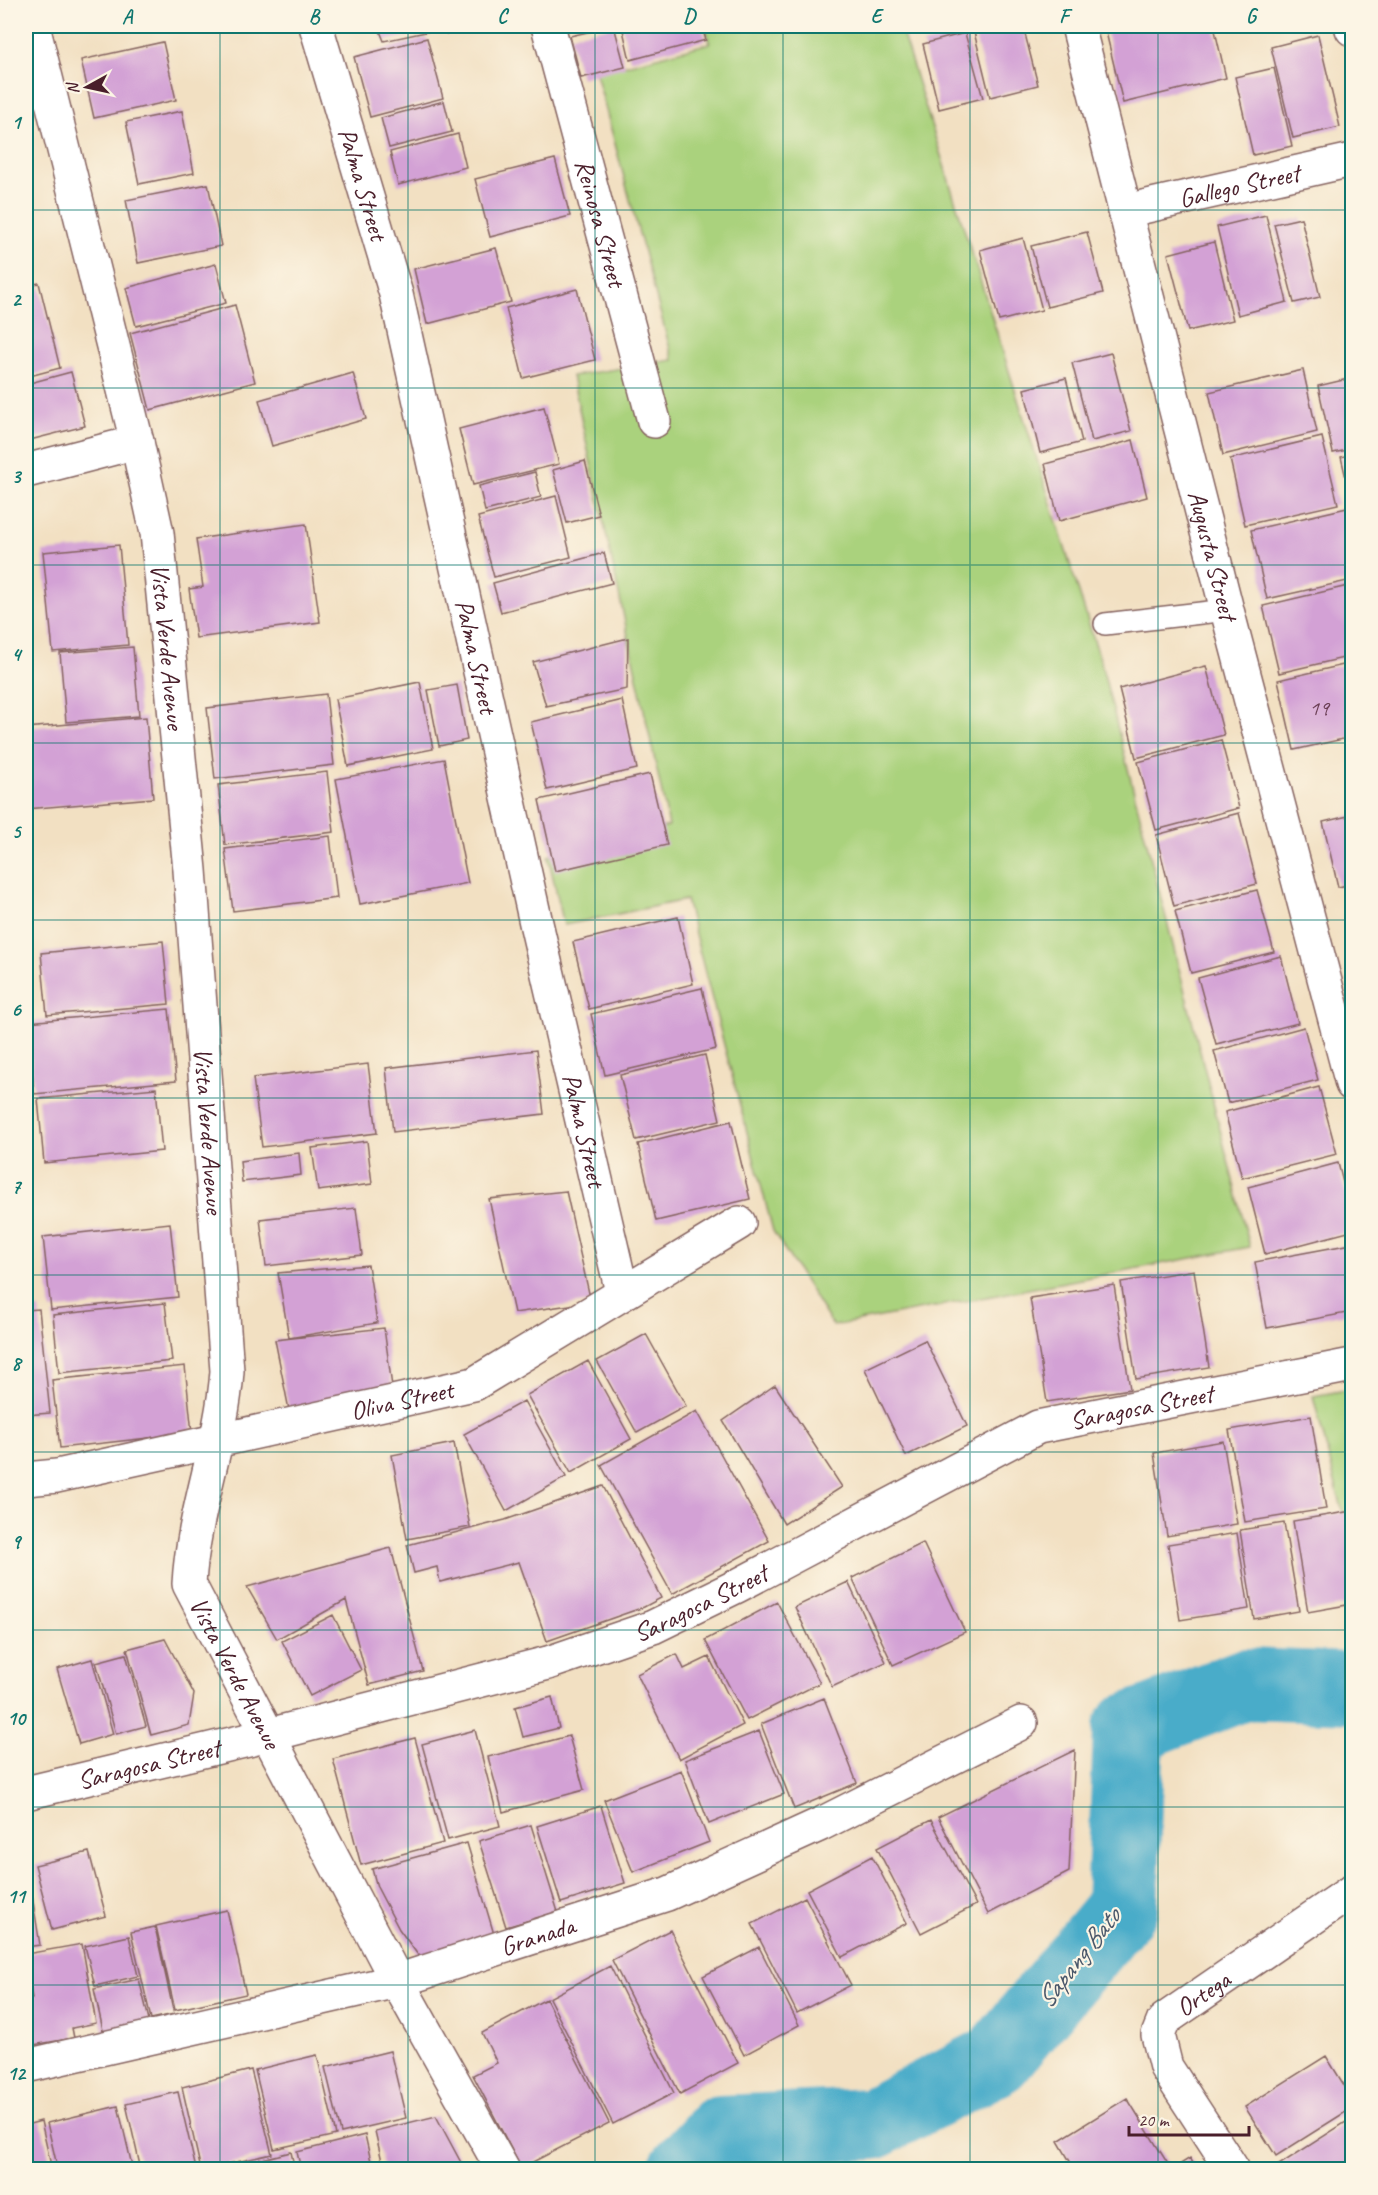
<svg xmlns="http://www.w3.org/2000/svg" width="1378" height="2195" font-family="Caveat,sans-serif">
  <rect width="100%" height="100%" fill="#fcf5e5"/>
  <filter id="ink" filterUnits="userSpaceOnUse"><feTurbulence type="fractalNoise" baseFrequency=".0167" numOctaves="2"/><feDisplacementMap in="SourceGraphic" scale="12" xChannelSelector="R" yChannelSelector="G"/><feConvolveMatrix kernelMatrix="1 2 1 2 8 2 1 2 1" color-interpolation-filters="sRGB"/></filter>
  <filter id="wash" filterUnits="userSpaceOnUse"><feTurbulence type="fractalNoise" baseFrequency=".008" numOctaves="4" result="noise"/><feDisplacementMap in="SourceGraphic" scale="24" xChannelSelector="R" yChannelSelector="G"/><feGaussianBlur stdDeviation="1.35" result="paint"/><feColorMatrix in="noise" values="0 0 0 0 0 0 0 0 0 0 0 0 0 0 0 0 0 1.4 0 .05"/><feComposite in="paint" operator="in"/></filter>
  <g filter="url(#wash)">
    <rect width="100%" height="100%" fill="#f2e0c2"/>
    <!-- green -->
    <path fill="#aad27d" stroke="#7a7854" stroke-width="1.5" d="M 705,26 L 900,26 L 1100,659 L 1250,1247 L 833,1326 L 773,1231 L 686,900 L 564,925 L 548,856 L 669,826 L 572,376 L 673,360 L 596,73 L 710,43 Z
      M 1352,1389 L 1352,1548 L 1313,1396 Z"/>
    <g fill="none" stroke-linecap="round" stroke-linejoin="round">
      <!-- river -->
      <path stroke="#4aacc9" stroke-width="72" d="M 684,2170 L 720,2131 L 872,2124 L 997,2059 L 1122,1908 L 1129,1729 L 1246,1684 L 1352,1688"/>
    </g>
    <g id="blocks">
      <!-- building -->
      <path fill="#d3a1d5" d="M 378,26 L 433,26 L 435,30 L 384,41 Z
        M 444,26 L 473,26 L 447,34 Z
        M 614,26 L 625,67 L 581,78 L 570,36 Z
        M 622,26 L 702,26 L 706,40 L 630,60 Z
        M 930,26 L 963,26 L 933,34 Z
        M 984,26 L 1023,26 L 1038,85 L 990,97 L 973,28 Z
        M 1133,26 L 1214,26 L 1226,78 L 1123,103 L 1106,32 Z
        M 965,33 L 983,98 L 939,109 L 923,44 Z
        M 1318,35 L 1340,127 L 1293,138 L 1271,47 Z
        M 427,38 L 443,98 L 370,117 L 354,57 Z
        M 163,42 L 176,100 L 94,118 L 81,60 Z
        M 1274,68 L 1292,146 L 1253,155 L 1235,77 Z
        M 444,101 L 452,132 L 389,148 L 381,118 Z
        M 182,111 L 194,173 L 139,184 L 126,122 Z
        M 458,134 L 466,167 L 398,185 L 390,152 Z
        M 555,159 L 570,216 L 490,237 L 475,179 Z
        M 208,184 L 221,246 L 138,263 L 126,200 Z
        M 1266,215 L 1287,302 L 1238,315 L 1217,227 Z
        M 1301,218 L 1320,297 L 1294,303 L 1274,224 Z
        M 1087,232 L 1103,293 L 1047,307 L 1031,246 Z
        M 1023,238 L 1042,310 L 999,321 L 980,250 Z
        M 1214,242 L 1233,320 L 1188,331 L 1168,254 Z
        M 496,248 L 511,302 L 427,324 L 414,269 Z
        M 216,264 L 226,303 L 136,326 L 126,288 Z
        M 39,283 L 60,368 L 26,377 L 26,286 Z
        M 577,289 L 595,360 L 523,378 L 506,308 Z
        M 235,305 L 255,382 L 150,410 L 130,333 Z
        M 1111,353 L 1131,431 L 1092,441 L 1072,363 Z
        M 1303,370 L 1317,432 L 1223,455 L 1209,392 Z
        M 71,372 L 85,426 L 26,441 L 26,384 Z
        M 353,373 L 366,419 L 272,446 L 259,400 Z
        M 1066,378 L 1082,442 L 1040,453 L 1024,389 Z
        M 1352,378 L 1352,449 L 1333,453 L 1318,386 Z
        M 544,407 L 559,464 L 473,485 L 459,429 Z
        M 1322,437 L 1338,504 L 1245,525 L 1230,459 Z
        M 1133,440 L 1147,497 L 1059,521 L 1045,464 Z
        M 1352,454 L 1352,494 L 1350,495 L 1341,457 Z
        M 585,461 L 599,515 L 567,523 L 553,470 Z
        M 535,472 L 541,497 L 485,511 L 479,486 Z
        M 556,496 L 571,557 L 494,577 L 478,517 Z
        M 1347,508 L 1352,533 L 1352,580 L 1267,599 L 1251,530 Z
        M 306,524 L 320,622 L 196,638 L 189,589 L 203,587 L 196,539 Z
        M 119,545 L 128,645 L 53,652 L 43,552 Z
        M 604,553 L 612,583 L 501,612 L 493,583 Z
        M 1352,585 L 1352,656 L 1279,673 L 1263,606 Z
        M 628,638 L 627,689 L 546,706 L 533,662 Z
        M 133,647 L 139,716 L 66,722 L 60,653 Z
        M 1352,663 L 1352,737 L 1294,750 L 1278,680 Z
        M 1206,666 L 1224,735 L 1136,758 L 1119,689 Z
        M 420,682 L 433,749 L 348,766 L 335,699 Z
        M 457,685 L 467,740 L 439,746 L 428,690 Z
        M 326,694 L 334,765 L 215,779 L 207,708 Z
        M 622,700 L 637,769 L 547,790 L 531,722 Z
        M 146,717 L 153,798 L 26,809 L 26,728 Z
        M 1221,740 L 1239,808 L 1156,830 L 1138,762 Z
        M 444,759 L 468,883 L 360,904 L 336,779 Z
        M 327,772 L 334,832 L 225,845 L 218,785 Z
        M 650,774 L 667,845 L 555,871 L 539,800 Z
        M 1239,813 L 1257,884 L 1174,906 L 1156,835 Z
        M 1352,815 L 1352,884 L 1338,887 L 1323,822 Z
        M 330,836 L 337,898 L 233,911 L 225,849 Z
        M 1257,890 L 1274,952 L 1191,973 L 1175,911 Z
        M 678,917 L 693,984 L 589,1009 L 573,942 Z
        M 163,941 L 169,1004 L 47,1015 L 41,953 Z
        M 1281,956 L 1298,1023 L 1216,1044 L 1198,978 Z
        M 702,988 L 716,1049 L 605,1075 L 591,1014 Z
        M 169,1009 L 176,1081 L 34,1094 L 28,1022 Z
        M 1304,1027 L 1318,1080 L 1228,1103 L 1214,1051 Z
        M 536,1050 L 544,1114 L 393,1132 L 386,1068 Z
        M 705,1055 L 720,1120 L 636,1140 L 620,1075 Z
        M 368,1064 L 377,1133 L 262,1147 L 253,1078 Z
        M 1319,1087 L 1337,1154 L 1242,1178 L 1225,1112 Z
        M 156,1088 L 162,1151 L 44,1163 L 38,1099 Z
        M 731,1121 L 750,1199 L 656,1221 L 638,1144 Z
        M 367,1141 L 372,1184 L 318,1191 L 312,1148 Z
        M 299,1153 L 301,1175 L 242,1182 L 240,1161 Z
        M 1338,1163 L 1352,1218 L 1352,1231 L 1265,1254 L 1248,1187 Z
        M 566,1191 L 591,1302 L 514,1313 L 489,1199 Z
        M 356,1208 L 362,1255 L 266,1266 L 260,1219 Z
        M 170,1223 L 178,1297 L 51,1310 L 43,1237 Z
        M 1352,1244 L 1352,1312 L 1267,1328 L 1255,1262 Z
        M 368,1265 L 377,1323 L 289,1338 L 278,1273 Z
        M 1194,1270 L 1209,1367 L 1136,1379 L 1121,1282 Z
        M 1114,1285 L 1130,1389 L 1047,1402 L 1030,1298 Z
        M 165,1303 L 172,1361 L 59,1373 L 53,1315 Z
        M 39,1309 L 50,1413 L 26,1415 L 26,1310 Z
        M 384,1328 L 393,1394 L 289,1410 L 275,1340 Z
        M 646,1334 L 686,1406 L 637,1433 L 597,1361 Z
        M 925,1340 L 967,1426 L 906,1456 L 865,1369 Z
        M 588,1361 L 631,1439 L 571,1473 L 527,1395 Z
        M 185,1366 L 192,1433 L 60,1448 L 52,1380 Z
        M 775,1385 L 842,1487 L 784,1524 L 723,1421 Z
        M 524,1401 L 566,1477 L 506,1511 L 464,1434 Z
        M 697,1411 L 769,1541 L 672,1594 L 601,1465 Z
        M 1311,1416 L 1326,1509 L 1245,1522 L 1229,1430 Z
        M 1223,1441 L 1237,1524 L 1167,1536 L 1154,1453 Z
        M 454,1443 L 470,1527 L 407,1539 L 392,1455 Z
        M 603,1486 L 661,1598 L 644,1607 L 547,1641 L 519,1562 L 440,1582 L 437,1567 L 414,1573 L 407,1545 L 505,1520 Z
        M 1352,1511 L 1352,1604 L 1308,1612 L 1293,1521 Z
        M 1284,1523 L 1299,1611 L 1254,1619 L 1240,1530 Z
        M 1237,1533 L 1249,1609 L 1180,1620 L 1168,1544 Z
        M 923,1543 L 965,1632 L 893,1665 L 852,1578 Z
        M 391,1548 L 423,1671 L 369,1685 L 346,1600 L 277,1639 L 247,1587 Z
        M 848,1582 L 886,1662 L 832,1687 L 795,1607 Z
        M 777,1602 L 820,1683 L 747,1720 L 705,1640 Z
        M 333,1615 L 361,1670 L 310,1696 L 282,1641 Z
        M 165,1639 L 194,1694 L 189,1725 L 151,1735 L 127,1649 Z
        M 126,1654 L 146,1726 L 116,1734 L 96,1662 Z
        M 677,1654 L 684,1669 L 709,1657 L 743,1725 L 679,1759 L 637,1674 Z
        M 92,1659 L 113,1734 L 79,1744 L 57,1669 Z
        M 552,1697 L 559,1728 L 523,1737 L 515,1707 Z
        M 824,1698 L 857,1783 L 794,1809 L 761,1724 Z
        M 475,1730 L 500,1826 L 448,1840 L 422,1744 Z
        M 759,1731 L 784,1794 L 709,1824 L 685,1760 Z
        M 569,1736 L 584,1790 L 503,1812 L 488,1757 Z
        M 415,1738 L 443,1843 L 361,1865 L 333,1759 Z
        M 1075,1750 L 1069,1872 L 988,1914 L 938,1817 Z
        M 681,1770 L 709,1842 L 633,1872 L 604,1800 Z
        M 601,1806 L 625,1883 L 561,1903 L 537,1826 Z
        M 931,1820 L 976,1905 L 921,1933 L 877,1848 Z
        M 531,1825 L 558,1912 L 506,1927 L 479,1841 Z
        M 467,1843 L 496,1941 L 442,1962 L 418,1955 L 399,1929 L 377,1887 L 372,1869 Z
        M 89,1852 L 106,1916 L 52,1930 L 35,1865 Z
        M 872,1856 L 907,1923 L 842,1957 L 807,1890 Z
        M 26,1857 L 40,1945 L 26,1947 Z
        M 805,1897 L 851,1985 L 797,2013 L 752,1924 Z
        M 227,1910 L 246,1994 L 175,2010 L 156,1926 Z
        M 155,1927 L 174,2014 L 151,2019 L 131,1932 Z
        M 670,1930 L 738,2063 L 680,2094 L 612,1960 Z
        M 129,1936 L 138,1976 L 95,1986 L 85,1946 Z
        M 82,1944 L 96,2023 L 72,2028 L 74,2038 L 33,2045 L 26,2000 L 32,1999 L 26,1954 Z
        M 759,1947 L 799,2025 L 744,2055 L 703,1976 Z
        M 610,1966 L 674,2093 L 613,2124 L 549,1998 Z
        M 139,1979 L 150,2024 L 104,2035 L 94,1989 Z
        M 546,1999 L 609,2123 L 521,2168 L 473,2075 L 497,2063 L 482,2033 Z
        M 390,2051 L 406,2118 L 341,2133 L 325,2067 Z
        M 317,2055 L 336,2135 L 274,2149 L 255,2070 Z
        M 1326,2056 L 1352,2098 L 1352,2108 L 1276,2156 L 1245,2107 Z
        M 251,2070 L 272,2154 L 201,2170 L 182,2087 Z
        M 178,2092 L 196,2169 L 141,2170 L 126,2104 Z
        M 1127,2098 L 1168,2164 L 1158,2170 L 1075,2170 L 1058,2141 Z
        M 118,2106 L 133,2170 L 58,2170 L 47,2123 Z
        M 436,2116 L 465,2170 L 384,2170 L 375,2131 Z
        M 1352,2118 L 1352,2170 L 1271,2170 Z
        M 41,2121 L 52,2170 L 26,2170 L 26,2125 Z
        M 365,2135 L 373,2170 L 301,2170 L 297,2152 Z
        M 291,2152 L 295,2170 L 248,2170 L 246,2163 Z
        M 1190,2158 L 1197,2170 L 1171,2170 Z"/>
    </g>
  </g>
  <g filter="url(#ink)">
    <use href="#blocks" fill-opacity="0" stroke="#856360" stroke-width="1.5"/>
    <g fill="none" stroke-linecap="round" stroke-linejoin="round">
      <defs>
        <path id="lane" d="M 1105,624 L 1227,610"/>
        <g id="street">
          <path id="s1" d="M 33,26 L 137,442 L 157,533 L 190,870 L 227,1371 C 222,1444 193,1511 189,1584 L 397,1981 L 503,2170"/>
          <path id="s2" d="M 316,26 L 396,294 L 536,923 L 622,1292"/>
          <path id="s3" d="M 548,26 L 654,421"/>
          <path id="s4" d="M 1078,26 L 1227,610 L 1352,1084"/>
          <path d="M 1352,26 L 1352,29"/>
          <path id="s5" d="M 1125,211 L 1352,160"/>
          <path d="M 26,471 L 137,442"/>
          <path id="s6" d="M 26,1479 L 57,1476 L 474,1384 L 739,1223"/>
          <path id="s7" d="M 26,1793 L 269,1735 L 548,1663 L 653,1627 L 737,1586 L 1038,1427 L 1352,1365"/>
          <path id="s8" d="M 26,2066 L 397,1981 L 667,1894 L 821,1824 L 1021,1723"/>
          <path id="s9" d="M 1233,2170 L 1166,2067 L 1158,2035 L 1164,2020 L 1352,1891"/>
        </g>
      </defs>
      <!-- lane casing -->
      <use href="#lane" stroke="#856360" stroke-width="24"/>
      <!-- street casing -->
      <use href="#street" stroke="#856360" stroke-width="36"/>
      <!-- lane -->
      <use href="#lane" stroke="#fff" stroke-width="21"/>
      <!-- street -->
      <use href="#street" stroke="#fff" stroke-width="33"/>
    </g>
  </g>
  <!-- grid -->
  <path fill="none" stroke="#0f766e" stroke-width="1.5" stroke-opacity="0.55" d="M 220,26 L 220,2170M 408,26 L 408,2170M 595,26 L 595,2170M 783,26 L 783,2170M 970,26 L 970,2170M 1158,26 L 1158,2170M 26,210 L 1352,210M 26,388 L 1352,388M 26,565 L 1352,565M 26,743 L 1352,743M 26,920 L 1352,920M 26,1098 L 1352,1098M 26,1275 L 1352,1275M 26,1452 L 1352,1452M 26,1630 L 1352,1630M 26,1807 L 1352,1807M 26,1985 L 1352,1985"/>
  <g text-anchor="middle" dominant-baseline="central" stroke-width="4.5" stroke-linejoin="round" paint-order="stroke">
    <!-- number labels -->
    <g font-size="22" fill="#6c4056">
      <text x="1319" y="708">19</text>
    </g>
    <!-- street labels -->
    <g font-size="26" fill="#4a1f2b" stroke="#fcf5e5">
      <text stroke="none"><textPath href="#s2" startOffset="165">Palma Street</textPath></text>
      <text stroke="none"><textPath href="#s5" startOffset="117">Gallego Street</textPath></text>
      <text stroke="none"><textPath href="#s3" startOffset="204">Reinosa Street</textPath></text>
      <text stroke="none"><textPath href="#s4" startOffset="546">Augusta Street</textPath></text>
      <text stroke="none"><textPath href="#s1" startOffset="636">Vista Verde Avenue</textPath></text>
      <text stroke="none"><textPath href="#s2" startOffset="651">Palma Street</textPath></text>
      <text stroke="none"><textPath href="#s1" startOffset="1122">Vista Verde Avenue</textPath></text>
      <text stroke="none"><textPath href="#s2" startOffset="1137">Palma Street</textPath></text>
      <text stroke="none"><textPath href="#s6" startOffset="384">Oliva Street</textPath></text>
      <text stroke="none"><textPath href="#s7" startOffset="1188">Saragosa Street</textPath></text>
      <text stroke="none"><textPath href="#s7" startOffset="702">Saragosa Street</textPath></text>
      <text stroke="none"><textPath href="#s1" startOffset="1680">Vista Verde Avenue</textPath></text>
      <text stroke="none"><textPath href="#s7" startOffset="126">Saragosa Street</textPath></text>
      <text stroke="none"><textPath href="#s8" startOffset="528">Granada</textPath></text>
      <text stroke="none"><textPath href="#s9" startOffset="219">Ortega</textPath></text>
    </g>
    <!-- water labels -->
    <g font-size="27" font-style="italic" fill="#4a576a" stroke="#fcf5e5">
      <text transform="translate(1078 1958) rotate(-52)">Sapang Bato</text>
    </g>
  </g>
  <!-- margin -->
  <rect width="1378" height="2195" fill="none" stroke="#fcf5e5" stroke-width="66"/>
  <!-- north arrow -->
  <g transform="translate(87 87) rotate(262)" stroke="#fcf5e5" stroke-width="4.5" paint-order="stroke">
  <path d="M0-4.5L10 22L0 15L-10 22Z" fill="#4a1f2b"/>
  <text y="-9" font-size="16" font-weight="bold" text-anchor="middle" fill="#4a1f2b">N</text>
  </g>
  <!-- scale -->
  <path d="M1129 2126v9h120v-9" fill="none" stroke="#4a1f2b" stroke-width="3"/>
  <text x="1138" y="2126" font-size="18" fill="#4a1f2b" stroke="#fcf5e5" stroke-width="4.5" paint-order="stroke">20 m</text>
  <rect x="33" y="33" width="1312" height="2129" fill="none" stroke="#0f766e" stroke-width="2"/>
  <g font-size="20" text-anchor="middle" font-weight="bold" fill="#0f766e">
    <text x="127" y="23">A</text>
    <text x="314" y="23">B</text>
    <text x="502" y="23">C</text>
    <text x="689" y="23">D</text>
    <text x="876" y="23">E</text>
    <text x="1064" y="23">F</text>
    <text x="1251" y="23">G</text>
    <text x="16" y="129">1</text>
    <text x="16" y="306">2</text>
    <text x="16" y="483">3</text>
    <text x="16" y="661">4</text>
    <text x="16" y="838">5</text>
    <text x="16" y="1016">6</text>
    <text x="16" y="1193">7</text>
    <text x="16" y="1370">8</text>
    <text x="16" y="1548">9</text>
    <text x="16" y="1725">10</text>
    <text x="16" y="1903">11</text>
    <text x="16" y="2080">12</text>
  </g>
</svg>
